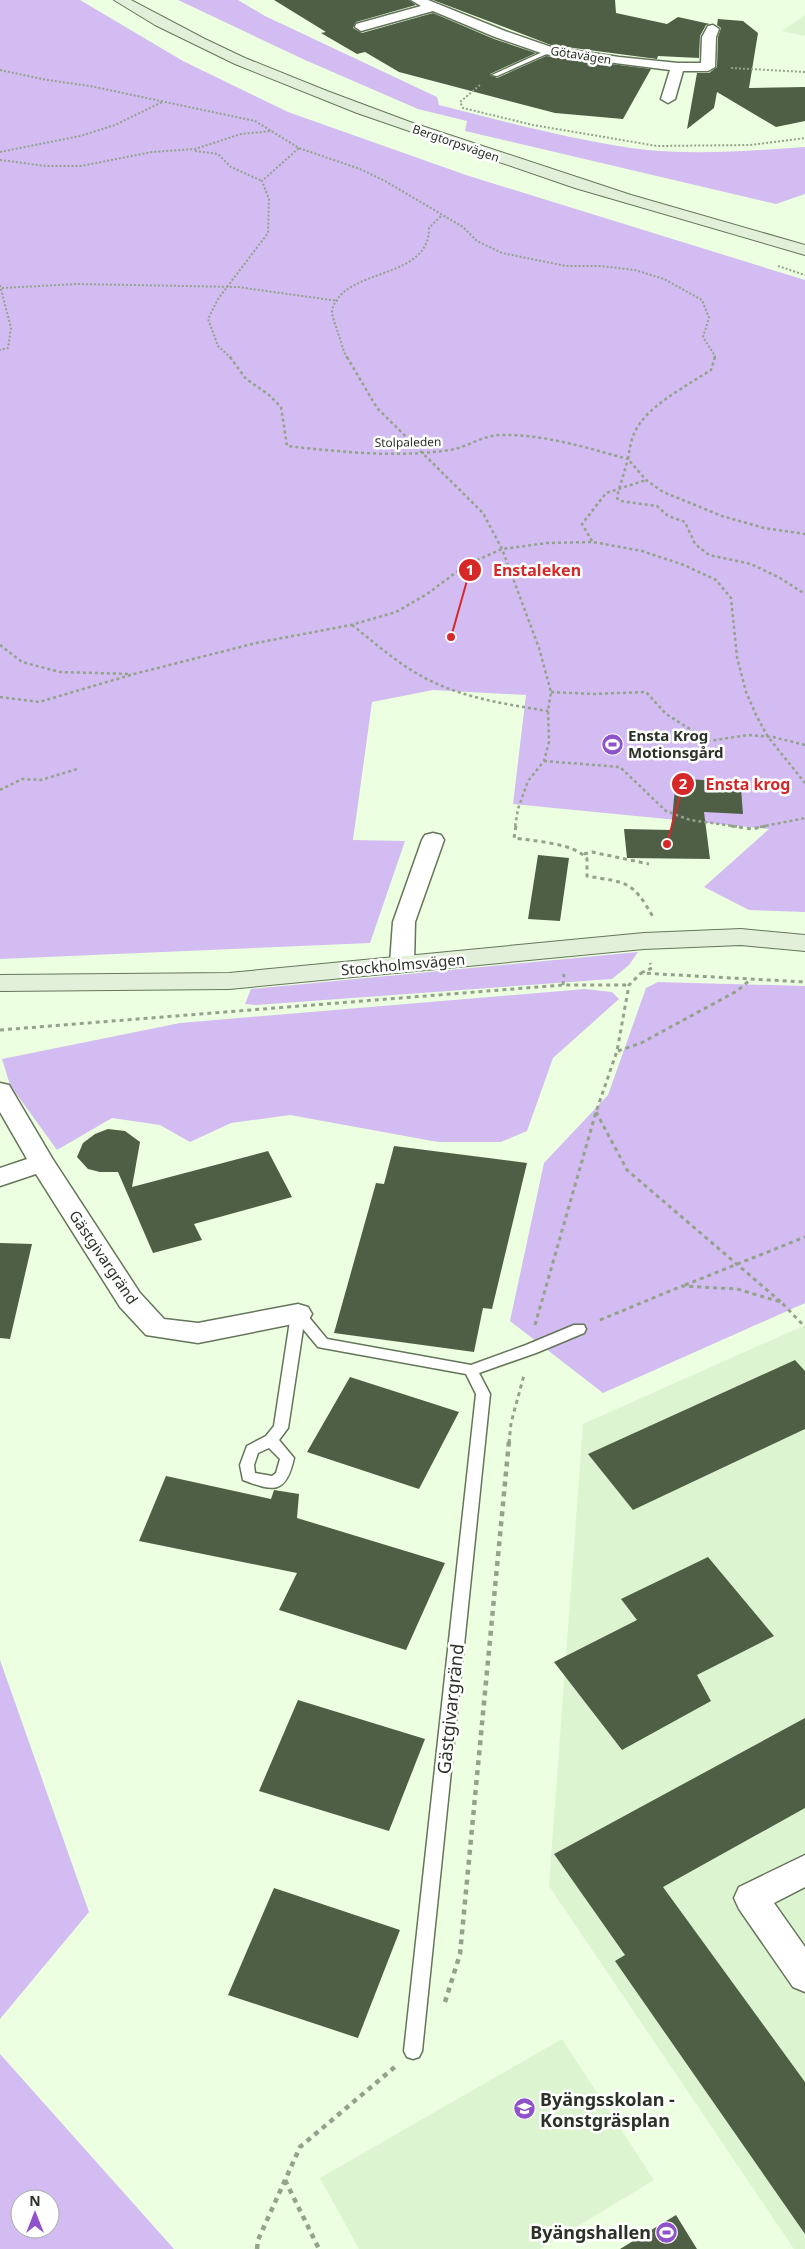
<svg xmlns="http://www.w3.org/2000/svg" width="805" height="2249" font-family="'Noto Sans',sans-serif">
  <rect width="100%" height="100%" fill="#ecffe0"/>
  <!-- built -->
  <path fill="#ddf4d0" d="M 805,15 L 805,36 L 782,31 Z
    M 805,1325 L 805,2249 L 794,2249 L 549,1886 L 583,1424 Z
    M 562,2039 L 654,2180 L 540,2249 L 359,2249 L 320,2178 Z"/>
  <!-- green -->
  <path fill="#d2bcf1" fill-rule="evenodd" d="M 0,0 L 80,0 L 183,61 L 288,112 L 466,175 L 805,280 L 805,912 L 749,910 L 704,887 L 769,829 L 513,804 L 526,695 L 433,690 L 372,702 L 353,840 L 405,841 L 370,943 L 0,959 Z
    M 178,0 L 238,0 L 265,16 L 437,97 L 439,105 C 502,121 566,138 631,148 C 688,156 748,151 805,147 L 805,194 L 776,204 L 465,131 L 467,121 L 418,109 L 305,60 Z
    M 638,952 L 629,965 L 612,979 L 256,1005 L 245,1004 L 251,989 Z
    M 658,982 L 805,986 L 805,1303 L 603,1393 L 510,1321 L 544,1163 L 608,1095 L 646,988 Z
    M 585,989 L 612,992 L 619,999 L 553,1058 L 527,1131 L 501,1142 L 438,1142 L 290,1115 L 231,1123 L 190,1142 L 160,1125 L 112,1118 L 57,1150 L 10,1085 L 2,1059 L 180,1023 Z
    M 0,1660 L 89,1912 L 0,2019 Z
    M 0,2054 L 174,2249 L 0,2249 ZM 20,2199 L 50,2199 L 50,2229 L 20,2229 Z"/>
  <!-- building -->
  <path fill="#4f5f45" d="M 274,0 L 409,0 L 416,5 L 356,22 L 353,28 L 362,33 L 433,13 L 494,39 L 536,53 L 490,74 L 497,78 L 546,56 L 651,69 L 623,119 L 555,113 L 399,72 L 365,52 L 357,54 L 321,33 L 326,32 Z
    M 433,0 L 615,0 L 616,13 L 667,24 L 678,17 L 710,24 L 706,25 L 700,36 L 699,58 L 658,56 L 657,59 L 551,45 Z
    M 718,19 L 743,21 L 758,33 L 749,88 L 805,87 L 805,121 L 776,127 L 717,92 L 714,108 L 687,129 L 697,73 L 709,73 L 717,67 L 718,37 L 721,28 L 717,25 Z
    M 676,778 L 715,781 L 715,787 L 741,789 L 743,814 L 704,812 L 710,859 L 627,858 L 624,829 L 671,830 Z
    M 538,855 L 569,858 L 560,921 L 528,919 Z
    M 108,1129 L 125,1131 L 140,1142 L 132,1187 L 268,1151 L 292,1197 L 194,1224 L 202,1240 L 153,1253 L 118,1172 L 100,1172 L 88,1169 L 77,1157 L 83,1143 L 95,1134 Z
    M 394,1146 L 527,1163 L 492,1309 L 483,1308 L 474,1352 L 334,1333 L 376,1183 L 384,1184 Z
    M 0,1243 L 32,1244 L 10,1339 L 0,1338 Z
    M 795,1360 L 805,1371 L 805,1429 L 633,1510 L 588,1454 Z
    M 350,1377 L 459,1412 L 419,1489 L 307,1452 Z
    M 166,1476 L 271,1499 L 274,1490 L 299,1494 L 297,1518 L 445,1563 L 406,1650 L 279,1610 L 297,1573 L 139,1541 Z
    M 708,1557 L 774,1636 L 697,1675 L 711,1701 L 622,1750 L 554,1662 L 637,1620 L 621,1599 Z
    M 298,1700 L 425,1739 L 389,1831 L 259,1791 Z
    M 805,1718 L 805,1808 L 663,1887 L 805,2082 L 805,2234 L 615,1961 L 625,1955 L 554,1854 Z
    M 274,1888 L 400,1930 L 358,2038 L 228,1995 Z
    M 676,2215 L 697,2249 L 620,2249 Z"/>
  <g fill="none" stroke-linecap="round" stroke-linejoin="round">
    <defs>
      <path id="lane" d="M 549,49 L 551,50 L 551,52 L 497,76 L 492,75 Z
        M 298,1309 L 303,1310 L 327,1339 L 471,1365 L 526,1345 L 574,1325 L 584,1325 L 586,1329 L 584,1333 L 536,1353 L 479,1373 L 490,1394 L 422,2051 L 419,2057 L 413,2059 L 407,2057 L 404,2051 L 476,1394 L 466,1374 L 323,1348 L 318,1347 L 303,1329 L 288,1428 L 279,1440 L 294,1458 C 286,1494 274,1492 243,1480 L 240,1465 L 247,1446 L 266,1436 L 274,1426 L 291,1314 L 293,1310 ZM 269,1448 L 280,1459 L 276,1473 L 272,1476 L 255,1473 L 254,1465 L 258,1453 Z"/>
      <path id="street" d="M 411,0 L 428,0 L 505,31 L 551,47 L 619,57 L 678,63 L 701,63 L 702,37 L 708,26 L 713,25 L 719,29 L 716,37 L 715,67 L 708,71 L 683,71 L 675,99 L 668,103 L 661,99 L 670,70 L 544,54 L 495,37 L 433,11 L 361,31 L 355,27 L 356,24 L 421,6 Z
        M 433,833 L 441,835 L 444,840 L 415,922 L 414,963 L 410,968 L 402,970 L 394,968 L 390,963 L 393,922 L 422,840 L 425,835 Z
        M 0,1083 L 9,1085 L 52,1158 L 140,1293 L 164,1319 L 198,1323 L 298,1304 L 308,1307 L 312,1314 L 308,1321 L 198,1343 L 146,1335 L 120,1307 L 36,1174 L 0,1186 L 0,1168 L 27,1159 L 0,1112 Z
        M 805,1855 L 805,1887 L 774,1903 L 805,1947 L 805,1992 L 793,1987 L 739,1909 L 734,1898 L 739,1887 Z"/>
      <path id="secondary" d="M 114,0 L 131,0 L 205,39 L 245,58 L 327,91 L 410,122 L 631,195 L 805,245 L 805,255 L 575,188 L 357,113 L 235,64 L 155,25 Z
        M 741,929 L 805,935 L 805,951 L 741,945 L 644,949 L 229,989 L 0,991 L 0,975 L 229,973 L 644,933 Z"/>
    </defs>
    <!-- lane casing -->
    <use href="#lane" stroke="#64755a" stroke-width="3"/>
    <!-- street casing -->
    <use href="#street" stroke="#64755a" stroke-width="3"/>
    <!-- secondary casing -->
    <use href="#secondary" stroke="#64755a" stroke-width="2"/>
    <!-- path-far3 -->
    <path stroke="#94a28c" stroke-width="2" stroke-dasharray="2 2" stroke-linecap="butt" d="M 731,68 L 805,72
      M 0,70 L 47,80 L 90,86 L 255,121 L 299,148 L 360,169 L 385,181 L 463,227 L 477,241 L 502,253 L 566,266 L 601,266 L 635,270 L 664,279 L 702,300 L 709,318 L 703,337 L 715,356 L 714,358
      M 480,85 L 460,102 L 463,108 L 533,125 L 657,146 L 750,145 L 805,138
      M 195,151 L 218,154 L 231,167 L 262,181
      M 0,152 L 80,136 L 115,125 L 162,102
      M 0,160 L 46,166 L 81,166 L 152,152 L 195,149 L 241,134 L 272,131
      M 778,266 L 805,275
      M 0,285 L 11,328 L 8,348 L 0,350
      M 2,288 L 77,284 L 238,287 L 338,301
      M 231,358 L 218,346 L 208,319 L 218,299 L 268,233 L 269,199 L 262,181 L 299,148
      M 347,358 C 343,351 341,341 338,333 C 336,325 330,314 333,307 C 348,267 429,280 429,228 L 441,216"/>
    <!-- path-far2 -->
    <path stroke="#94a28c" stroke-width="2.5" stroke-dasharray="3 3" stroke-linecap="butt" d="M 230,357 L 246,379 L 268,394 L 281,407 L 287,446 C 341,452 397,458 450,450 C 468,447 483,435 501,435 C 544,434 587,448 628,459 L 618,493 L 617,498 L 620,501 L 657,506 L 668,516 L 685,522 L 695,544 L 709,555 L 751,564 L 780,578 L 805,594
      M 347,357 L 377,408 L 483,513 L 502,549 L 539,648 L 551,692 L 548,711 L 549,742 L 544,761 L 528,781 L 518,809 L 515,827
      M 715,357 L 711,370 C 691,383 654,403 641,422 C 632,433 630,446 628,459 L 646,480 L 663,492 L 722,516 L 764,528 L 805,534
      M 592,541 L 582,524 L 606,493 L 646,480
      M 352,625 C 375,643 397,663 423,677 C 462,698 505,704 548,711
      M 0,645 L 22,662 L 60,672 L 131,674
      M 551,692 L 594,694 L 646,692 L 666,714 L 709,741 L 748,735 L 773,737 L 805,745
      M 0,697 L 39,702 L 134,674 L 256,643 L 351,625 L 396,612 L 427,594 L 466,565 L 502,549 L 547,543 L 593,542 L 642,551 L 684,565 L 716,580 L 731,598 L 737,657 L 746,692 L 756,715 L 768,737 L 805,783
      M 544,761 L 620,767 L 666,811 L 690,820 L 740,827
      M 0,790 L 22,779 L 41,780 L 77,769
      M 760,827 L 805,818"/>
    <!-- path-far1 -->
    <path stroke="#94a28c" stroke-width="3" stroke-dasharray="4 4" stroke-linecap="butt" d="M 516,826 L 514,838 C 533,841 575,843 587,859 L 587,876 C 627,883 632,880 653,917
      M 731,826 L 752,829 L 766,826
      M 584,854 L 592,852 L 649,864
      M 641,973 L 652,968 L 650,963
      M 563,985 L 564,974
      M 0,1030 L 563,985 L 629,985
      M 618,1051 L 641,1043 L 737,991 L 750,980
      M 596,1112 L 627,1170 L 781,1302
      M 685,1285 L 805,1237
      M 600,1320 L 682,1286 L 737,1289 L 781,1302 L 805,1327
      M 535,1325 L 596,1112 L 617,1051 L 629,985 L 641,973 L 805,982
      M 509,1443 L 511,1423 L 524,1375"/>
    <!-- path -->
    <path stroke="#94a28c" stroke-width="4.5" stroke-dasharray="5 5" stroke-linecap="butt" d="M 445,2002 L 460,1954 L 509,1441
      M 285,2180 L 319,2249
      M 257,2249 L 258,2240 L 300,2147 L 396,2066"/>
    <!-- lane -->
    <use href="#lane" fill="#fff" fill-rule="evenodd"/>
    <!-- street -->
    <use href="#street" fill="#fff" fill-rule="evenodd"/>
    <!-- secondary -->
    <use href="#secondary" fill="#e2f0da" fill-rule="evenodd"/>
  </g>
  <!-- icons -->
  <defs>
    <symbol id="stadium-disc" viewBox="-11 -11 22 22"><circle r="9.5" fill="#8e53ca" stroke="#fff"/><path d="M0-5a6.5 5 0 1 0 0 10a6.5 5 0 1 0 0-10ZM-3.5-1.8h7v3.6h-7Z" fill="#fff"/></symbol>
    <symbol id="school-disc" viewBox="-11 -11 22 22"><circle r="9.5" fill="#8e53ca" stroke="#fff"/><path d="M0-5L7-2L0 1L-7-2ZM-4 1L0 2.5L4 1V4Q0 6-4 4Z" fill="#fff"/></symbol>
  </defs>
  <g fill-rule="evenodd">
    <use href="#stadium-disc" x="600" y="732" width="25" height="25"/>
    <use href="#school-disc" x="512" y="2096" width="25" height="25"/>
    <use href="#stadium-disc" x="654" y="2220" width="25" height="25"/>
  </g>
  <g text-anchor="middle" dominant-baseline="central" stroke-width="5" stroke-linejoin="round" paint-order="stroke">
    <!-- far-street labels -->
    <g font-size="12" fill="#2b3227" stroke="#fff">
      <text transform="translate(581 55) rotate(9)">Götavägen</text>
      <text transform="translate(456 143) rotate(19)">Bergtorpsvägen</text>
      <text transform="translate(408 442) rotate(-1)">Stolpaleden</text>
    </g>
    <!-- poi labels -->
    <g font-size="15" font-weight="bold" fill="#2b3227" stroke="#fff" text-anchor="start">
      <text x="628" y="735">Ensta Krog<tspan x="628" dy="17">Motionsgård</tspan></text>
    </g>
    <!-- street labels -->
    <g font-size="15" fill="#2b3227" stroke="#fff">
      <text transform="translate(403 964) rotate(-5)">Stockholmsvägen</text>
      <text transform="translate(104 1257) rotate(56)">Gästgivargränd</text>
    </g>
    <!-- near-street labels -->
    <g font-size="18" fill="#2b3227" stroke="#fff">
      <text transform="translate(450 1709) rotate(-84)">Gästgivargränd</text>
    </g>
    <!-- near-poi labels -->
    <g font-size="18" font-weight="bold" fill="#2b3227" stroke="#fff" text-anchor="start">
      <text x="540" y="2099">Byängsskolan -<tspan x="540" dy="21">Konstgräsplan</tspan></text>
      <text x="651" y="2232" text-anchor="end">Byängshallen</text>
    </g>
  </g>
  <!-- callouts -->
  <path fill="none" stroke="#d62828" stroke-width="2" d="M451 637L470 570M667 844L683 784"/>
  <g fill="#d62828" stroke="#fff" stroke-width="2">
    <circle cx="451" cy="637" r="5"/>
    <circle cx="667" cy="844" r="5"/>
    <circle cx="470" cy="570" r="12"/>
    <circle cx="683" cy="784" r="12"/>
  </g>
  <g font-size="15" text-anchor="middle" font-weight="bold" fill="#fff">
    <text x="470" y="575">1</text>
    <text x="683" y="789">2</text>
  </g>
  <g font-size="16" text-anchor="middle" font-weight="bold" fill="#d62828" stroke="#fff" stroke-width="5" stroke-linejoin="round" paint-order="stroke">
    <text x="537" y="576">Enstaleken</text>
    <text x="748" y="790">Ensta krog</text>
  </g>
  <!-- north arrow -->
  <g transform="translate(35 2214)"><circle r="24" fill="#ffffff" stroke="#aaada9"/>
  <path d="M0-4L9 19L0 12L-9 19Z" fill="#8e53ca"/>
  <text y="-8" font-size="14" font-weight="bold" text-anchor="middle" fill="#2b3227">N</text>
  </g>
</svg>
